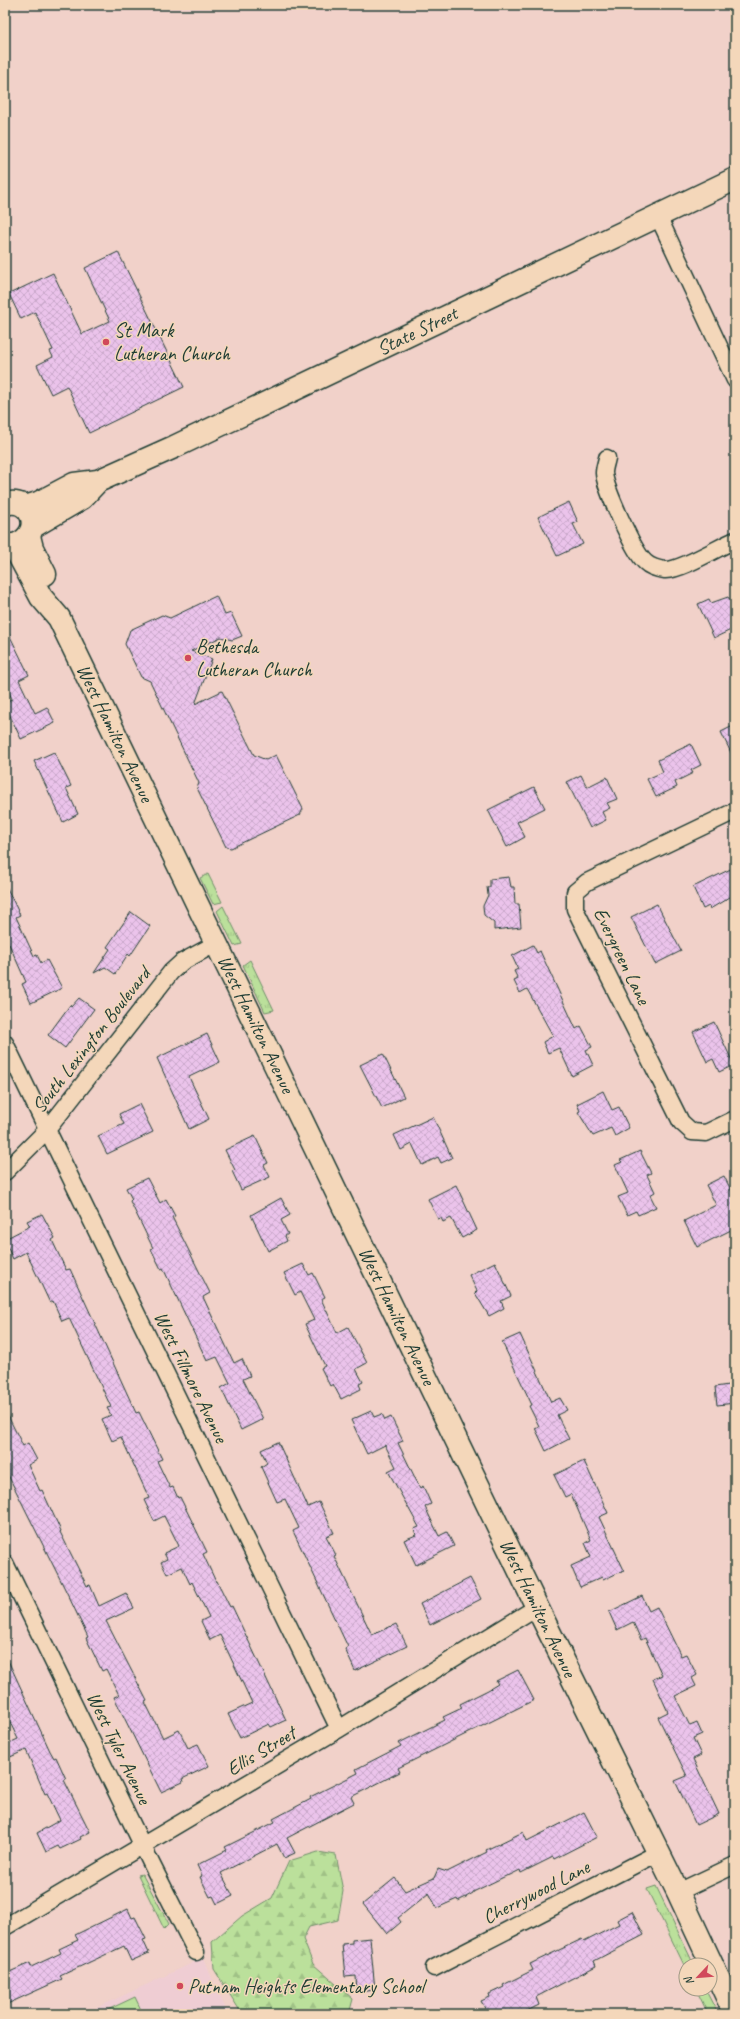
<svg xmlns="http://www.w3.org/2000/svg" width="740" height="2019" font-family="Caveat,sans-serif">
  <defs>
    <pattern id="grass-tufts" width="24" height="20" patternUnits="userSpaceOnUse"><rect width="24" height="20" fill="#bbe09b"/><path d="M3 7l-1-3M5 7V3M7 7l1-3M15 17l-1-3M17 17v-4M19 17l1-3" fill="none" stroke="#a0c186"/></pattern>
    <pattern id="forest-firs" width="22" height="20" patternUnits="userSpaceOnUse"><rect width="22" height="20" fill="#bbe09b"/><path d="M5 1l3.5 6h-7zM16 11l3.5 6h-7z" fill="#a0c186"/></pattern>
    <pattern id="building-cross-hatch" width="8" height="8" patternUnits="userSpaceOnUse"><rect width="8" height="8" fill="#ebc3eb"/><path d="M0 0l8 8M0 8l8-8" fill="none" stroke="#c9a8ca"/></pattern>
  </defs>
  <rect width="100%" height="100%" fill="#f1d1c9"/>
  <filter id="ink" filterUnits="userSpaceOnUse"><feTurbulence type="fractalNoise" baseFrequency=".025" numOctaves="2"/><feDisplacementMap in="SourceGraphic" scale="8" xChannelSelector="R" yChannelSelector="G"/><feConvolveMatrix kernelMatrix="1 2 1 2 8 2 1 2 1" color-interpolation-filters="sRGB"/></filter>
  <g filter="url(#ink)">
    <!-- built -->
    <path fill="#efcdd3" d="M 203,1958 L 228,2014 L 84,2014 Z"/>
    <!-- grass -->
    <path fill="url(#grass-tufts)" stroke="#6d8e68" d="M 208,874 L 222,902 L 213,904 L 200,878 Z
      M 223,906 L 242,944 L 234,946 L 217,911 Z
      M 250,960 L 274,1010 L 265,1012 L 243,965 Z
      M 142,1874 L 169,1924 L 164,1929 L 138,1875 Z
      M 656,1886 L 694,1965 L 686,1965 L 686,1969 L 647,1889 Z
      M 696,1989 L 705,1989 L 718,2014 L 708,2014 Z"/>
    <!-- forest -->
    <path fill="url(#forest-firs)" stroke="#6d8e68" d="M 318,1852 L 336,1855 L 343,1891 L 338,1920 L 309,1927 L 303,1939 L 313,1964 L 353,1999 L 349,2014 L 242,2014 L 214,1969 L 212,1942 L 242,1916 L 272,1898 L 289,1861 Z"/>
    <!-- pitch -->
    <path fill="#bbe09b" stroke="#6d8e68" d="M 135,1997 L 143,2014 L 99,2014 Z"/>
    <!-- building -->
    <path fill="url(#building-cross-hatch)" stroke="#1f3d34" d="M 118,252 L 184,387 L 89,433 L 67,386 L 51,394 L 37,365 L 53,357 L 50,351 L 53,350 L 35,312 L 21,319 L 9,294 L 53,273 L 82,334 L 110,321 L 85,268 Z
      M 569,502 L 578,522 L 573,524 L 583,544 L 557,556 L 538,517 Z
      M 216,596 L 225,615 L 231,613 L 242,636 L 232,640 L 221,637 L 191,651 L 212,659 L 195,704 L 222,691 L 254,755 L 266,760 L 276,755 L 303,809 L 300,815 L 231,848 L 226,847 L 197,788 L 199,783 L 150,681 L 141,677 L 125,644 L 130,630 L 162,615 L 170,618 Z
      M 728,597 L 730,600 L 735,598 L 735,628 L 714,638 L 698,604 L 709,599 L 711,603 Z
      M 5,626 L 29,675 L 19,680 L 35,713 L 47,707 L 55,723 L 21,739 L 5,705 L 5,702 L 12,699 L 5,683 Z
      M 735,725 L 735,761 L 721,732 Z
      M 691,744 L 701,765 L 691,770 L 693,773 L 675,782 L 677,787 L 656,797 L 647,779 L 663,772 L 658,760 Z
      M 54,752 L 71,786 L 66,788 L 78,814 L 63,822 L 34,761 Z
      M 581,775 L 587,787 L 607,777 L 617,799 L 607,803 L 610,808 L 602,812 L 606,820 L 590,828 L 567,782 Z
      M 534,787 L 545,808 L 517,822 L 525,837 L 507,847 L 488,810 Z
      M 735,867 L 735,894 L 710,909 L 709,906 L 703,909 L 693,887 Z
      M 509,877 L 511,887 L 514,887 L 515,904 L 519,904 L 521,927 L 494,930 L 494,923 L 484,915 L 483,906 L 488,895 L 487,887 L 490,887 L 490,879 Z
      M 5,884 L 20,915 L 16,917 L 34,956 L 37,955 L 41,963 L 47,960 L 62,988 L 31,1003 L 22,984 L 26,982 L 9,944 L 5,946 Z
      M 657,904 L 681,951 L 655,964 L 631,917 Z
      M 131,912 L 150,926 L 130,956 L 128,954 L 115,974 L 105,967 L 94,973 L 110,949 L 107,947 Z
      M 533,945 L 537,953 L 540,951 L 576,1029 L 581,1026 L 592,1047 L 586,1050 L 593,1065 L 572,1076 L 559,1048 L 548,1053 L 543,1042 L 553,1036 L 527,989 L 520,993 L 514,981 L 518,979 L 514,971 L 518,969 L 512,956 Z
      M 79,998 L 94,1009 L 65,1048 L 48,1035 L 70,1005 L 71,1007 Z
      M 714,1022 L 734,1065 L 719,1072 L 713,1059 L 707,1062 L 693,1032 Z
      M 207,1034 L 220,1062 L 189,1077 L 209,1119 L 189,1129 L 157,1058 Z
      M 383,1054 L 404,1097 L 382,1108 L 360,1065 Z
      M 603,1091 L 612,1110 L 619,1107 L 629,1128 L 615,1136 L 611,1128 L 593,1136 L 578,1112 L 580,1111 L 577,1104 Z
      M 139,1104 L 153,1132 L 107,1154 L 98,1136 L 124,1124 L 119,1114 Z
      M 433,1117 L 452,1158 L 441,1163 L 438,1157 L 422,1165 L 412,1144 L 401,1150 L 394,1135 Z
      M 255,1136 L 268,1163 L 264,1165 L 270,1177 L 241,1190 L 232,1171 L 235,1170 L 225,1150 Z
      M 640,1151 L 651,1173 L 647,1175 L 655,1192 L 650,1195 L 656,1207 L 638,1215 L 636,1211 L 627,1215 L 618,1197 L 628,1193 L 615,1165 L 622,1162 L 620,1160 Z
      M 724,1176 L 735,1198 L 735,1228 L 697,1247 L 684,1221 L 716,1205 L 706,1185 Z
      M 147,1178 L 160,1203 L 166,1199 L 175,1216 L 172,1217 L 210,1293 L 203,1297 L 234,1363 L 242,1359 L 250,1376 L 243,1379 L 263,1419 L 241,1430 L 221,1388 L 230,1383 L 217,1357 L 207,1361 L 163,1268 L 161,1269 L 151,1249 L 153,1248 L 130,1201 L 132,1199 L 126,1188 Z
      M 456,1185 L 477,1230 L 462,1238 L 451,1218 L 443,1222 L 441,1218 L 438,1219 L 428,1199 Z
      M 281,1198 L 290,1215 L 281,1220 L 288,1234 L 285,1236 L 287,1241 L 268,1251 L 251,1215 Z
      M 42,1214 L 55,1238 L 52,1240 L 66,1270 L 70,1269 L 136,1413 L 139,1412 L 162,1459 L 157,1461 L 170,1488 L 173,1487 L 178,1498 L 180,1497 L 207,1552 L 203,1554 L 216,1582 L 217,1581 L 230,1607 L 232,1606 L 286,1720 L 271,1727 L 269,1724 L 240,1738 L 228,1714 L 252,1703 L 220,1635 L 210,1640 L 201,1621 L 209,1617 L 192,1582 L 190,1584 L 182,1567 L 167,1574 L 161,1562 L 167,1559 L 164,1553 L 179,1546 L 164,1516 L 154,1521 L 144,1500 L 149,1498 L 121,1437 L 112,1441 L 102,1419 L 111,1415 L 107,1408 L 111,1407 L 69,1318 L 62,1321 L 53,1301 L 50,1303 L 26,1252 L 13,1259 L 5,1242 L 5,1239 L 30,1226 L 27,1221 Z
      M 495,1262 L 511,1296 L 501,1301 L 504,1308 L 489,1316 L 475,1293 L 477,1291 L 469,1275 Z
      M 303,1264 L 309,1275 L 313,1273 L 325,1297 L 321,1299 L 337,1333 L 348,1327 L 367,1363 L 356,1369 L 363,1382 L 359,1384 L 361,1389 L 341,1399 L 333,1384 L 330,1386 L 321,1368 L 325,1366 L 305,1324 L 314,1320 L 300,1292 L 295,1295 L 284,1273 Z
      M 520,1334 L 551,1402 L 560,1398 L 567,1410 L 557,1415 L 569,1439 L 546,1451 L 535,1428 L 539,1426 L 529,1406 L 532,1405 L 502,1342 Z
      M 735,1384 L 735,1403 L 717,1405 L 715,1387 Z
      M 5,1410 L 23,1446 L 28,1443 L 37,1460 L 28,1465 L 40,1491 L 42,1490 L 61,1531 L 60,1532 L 87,1586 L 90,1585 L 99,1606 L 126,1593 L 134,1608 L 106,1621 L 147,1701 L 145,1702 L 163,1738 L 179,1730 L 188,1748 L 198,1744 L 209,1766 L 182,1779 L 183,1782 L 161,1792 L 114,1697 L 119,1695 L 106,1669 L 102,1671 L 86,1638 L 88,1637 L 68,1595 L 5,1469 Z
      M 371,1411 L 374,1417 L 382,1414 L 385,1420 L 391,1417 L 403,1441 L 398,1443 L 420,1488 L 423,1486 L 431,1504 L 425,1507 L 439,1536 L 447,1532 L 454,1546 L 416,1565 L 404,1540 L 416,1535 L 414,1529 L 419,1527 L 388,1471 L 396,1467 L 385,1445 L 367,1454 L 351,1420 Z
      M 278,1442 L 308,1507 L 319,1502 L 334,1533 L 326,1536 L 336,1555 L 334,1556 L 372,1635 L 396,1624 L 407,1646 L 355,1671 L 345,1649 L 348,1647 L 293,1531 L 299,1528 L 285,1499 L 277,1502 L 261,1467 L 267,1463 L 261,1450 Z
      M 584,1461 L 608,1513 L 599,1517 L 624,1570 L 603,1580 L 602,1577 L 580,1587 L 571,1566 L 591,1557 L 585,1543 L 591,1540 L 571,1494 L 565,1497 L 554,1475 Z
      M 470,1578 L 481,1599 L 430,1625 L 420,1604 Z
      M 642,1596 L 649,1611 L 657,1607 L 681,1656 L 686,1654 L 697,1675 L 692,1678 L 696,1686 L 675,1696 L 690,1726 L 697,1723 L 702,1734 L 693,1738 L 701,1755 L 693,1759 L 719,1814 L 696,1825 L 675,1781 L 687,1776 L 658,1717 L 668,1712 L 653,1679 L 662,1675 L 645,1638 L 641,1640 L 633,1622 L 617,1630 L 609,1612 Z
      M 5,1654 L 50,1751 L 54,1758 L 56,1757 L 66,1779 L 64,1780 L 90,1832 L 80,1837 L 81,1839 L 60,1849 L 58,1846 L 46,1852 L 37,1833 L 60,1820 L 47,1793 L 45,1794 L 26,1750 L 8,1758 L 5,1751 L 5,1745 L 18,1739 L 5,1712 Z
      M 518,1670 L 534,1700 L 398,1768 L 400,1772 L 351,1797 L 354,1803 L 287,1838 L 295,1853 L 284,1858 L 277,1844 L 221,1873 L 233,1896 L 217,1904 L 213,1896 L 210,1897 L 200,1877 L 202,1876 L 197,1865 L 227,1850 L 225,1847 L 275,1822 L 273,1819 L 311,1799 L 310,1797 L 358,1773 L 356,1769 L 401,1746 L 399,1743 L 445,1720 L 443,1717 L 462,1708 L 460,1704 L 488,1690 L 498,1684 L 496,1681 Z
      M 584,1812 L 597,1837 L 554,1859 L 553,1857 L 521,1873 L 520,1870 L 508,1876 L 508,1875 L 473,1892 L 473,1893 L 466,1897 L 458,1901 L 457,1899 L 437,1908 L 429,1893 L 398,1918 L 401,1922 L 387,1934 L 363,1904 L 395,1878 L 405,1891 L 434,1878 L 438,1869 L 447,1872 L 487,1852 L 486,1850 L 523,1832 L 527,1841 Z
      M 128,1909 L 132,1918 L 135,1917 L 146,1939 L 143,1940 L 149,1953 L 131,1961 L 124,1946 L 60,1976 L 62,1979 L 5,2005 L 5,1974 L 30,1963 L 31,1967 L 61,1953 L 59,1949 L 78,1940 L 75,1935 Z
      M 632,1912 L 644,1935 L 594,1961 L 596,1966 L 536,1997 L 539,2005 L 521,2014 L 488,2014 L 481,2001 L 490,1997 L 489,1994 L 504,1987 L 503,1985 L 533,1970 L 530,1964 L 582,1939 L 584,1942 L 619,1924 L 617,1920 Z
      M 370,1938 L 375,1990 L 357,1992 L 356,1976 L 345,1977 L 342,1944 L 352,1943 L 352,1940 Z"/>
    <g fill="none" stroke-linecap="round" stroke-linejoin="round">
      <defs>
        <path id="street" d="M 658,216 L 735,380
          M 607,458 C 606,463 604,468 604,473 C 605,488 634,552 645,562 C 650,567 657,569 665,570 C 680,571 719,547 735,540
          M 735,811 L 587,882 L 575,892 L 575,909 L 681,1122 L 692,1132 L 706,1133 L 735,1119
          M 5,1043 L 339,1729
          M 5,1172 L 47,1130 L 171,972 L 182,962 L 217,943
          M 5,1563 L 152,1865 L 196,1952
          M 678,1892 L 735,1865
          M 5,1927 L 339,1729 L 537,1607
          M 434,1968 L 658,1853"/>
        <path id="secondary" d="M 5,504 C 32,496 45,532 17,544
          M 25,507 L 38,503 L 74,484 L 98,481 L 174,447 L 735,179
          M 34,526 L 82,498 L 98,481
          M 29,536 L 32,548 L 45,574
          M 11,545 L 18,554 L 41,597 L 59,618 L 537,1607 L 678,1892 L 735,2014"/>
      </defs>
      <!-- street casing -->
      <use href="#street" stroke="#1f3d34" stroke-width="19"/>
      <!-- secondary casing -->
      <use href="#secondary" stroke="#1f3d34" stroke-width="25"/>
      <!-- street -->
      <use href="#street" stroke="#f4d7ba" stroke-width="16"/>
      <!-- secondary -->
      <use href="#secondary" stroke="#f4d7ba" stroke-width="22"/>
    </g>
  </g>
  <!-- markers -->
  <g fill="#d1495b" stroke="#f4d7ba" stroke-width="1.5">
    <circle cx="106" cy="342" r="4"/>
    <circle cx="188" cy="658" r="4"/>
    <circle cx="180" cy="1986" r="4"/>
  </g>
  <g text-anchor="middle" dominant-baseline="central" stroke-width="3" stroke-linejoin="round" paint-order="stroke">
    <!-- poi labels -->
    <g font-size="20" fill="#1f3d34" stroke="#f4d7ba" text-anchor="start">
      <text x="114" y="330">St Mark<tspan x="114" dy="23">Lutheran Church</tspan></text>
      <text x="196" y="646">Bethesda<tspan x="196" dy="23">Lutheran Church</tspan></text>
      <text x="188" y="1986">Putnam Heights Elementary School</text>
    </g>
    <!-- street labels -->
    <g font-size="20" fill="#1f3d34" stroke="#f4d7ba">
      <text transform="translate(417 331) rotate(-26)">State Street</text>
      <text transform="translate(115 733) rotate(64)">West Hamilton Avenue</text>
      <text transform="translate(622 956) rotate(64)">Evergreen Lane</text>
      <text transform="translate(256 1024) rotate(64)">West Hamilton Avenue</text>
      <text transform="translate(91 1040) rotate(-52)">South Lexington Boulevard</text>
      <text transform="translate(397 1316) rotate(64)">West Hamilton Avenue</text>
      <text transform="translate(191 1377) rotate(64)">West Fillmore Avenue</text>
      <text transform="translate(538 1608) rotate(64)">West Hamilton Avenue</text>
      <text transform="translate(119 1748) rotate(64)">West Tyler Avenue</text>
      <text transform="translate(261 1751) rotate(-31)">Ellis Street</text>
      <text transform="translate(536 1892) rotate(-27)">Cherrywood Lane</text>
    </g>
  </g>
  <!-- margin -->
  <rect width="740" height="2019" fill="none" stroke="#f4d7ba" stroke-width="20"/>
  <rect x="10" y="10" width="720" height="1999" fill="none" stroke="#1f3d34" stroke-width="1.5" filter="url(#ink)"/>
  <!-- north arrow -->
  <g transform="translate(698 1977) rotate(244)"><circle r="19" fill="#f4d7ba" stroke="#9f9984"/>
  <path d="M0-3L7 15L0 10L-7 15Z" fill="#d1495b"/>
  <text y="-6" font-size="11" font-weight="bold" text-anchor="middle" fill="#1f3d34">N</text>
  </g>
</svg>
